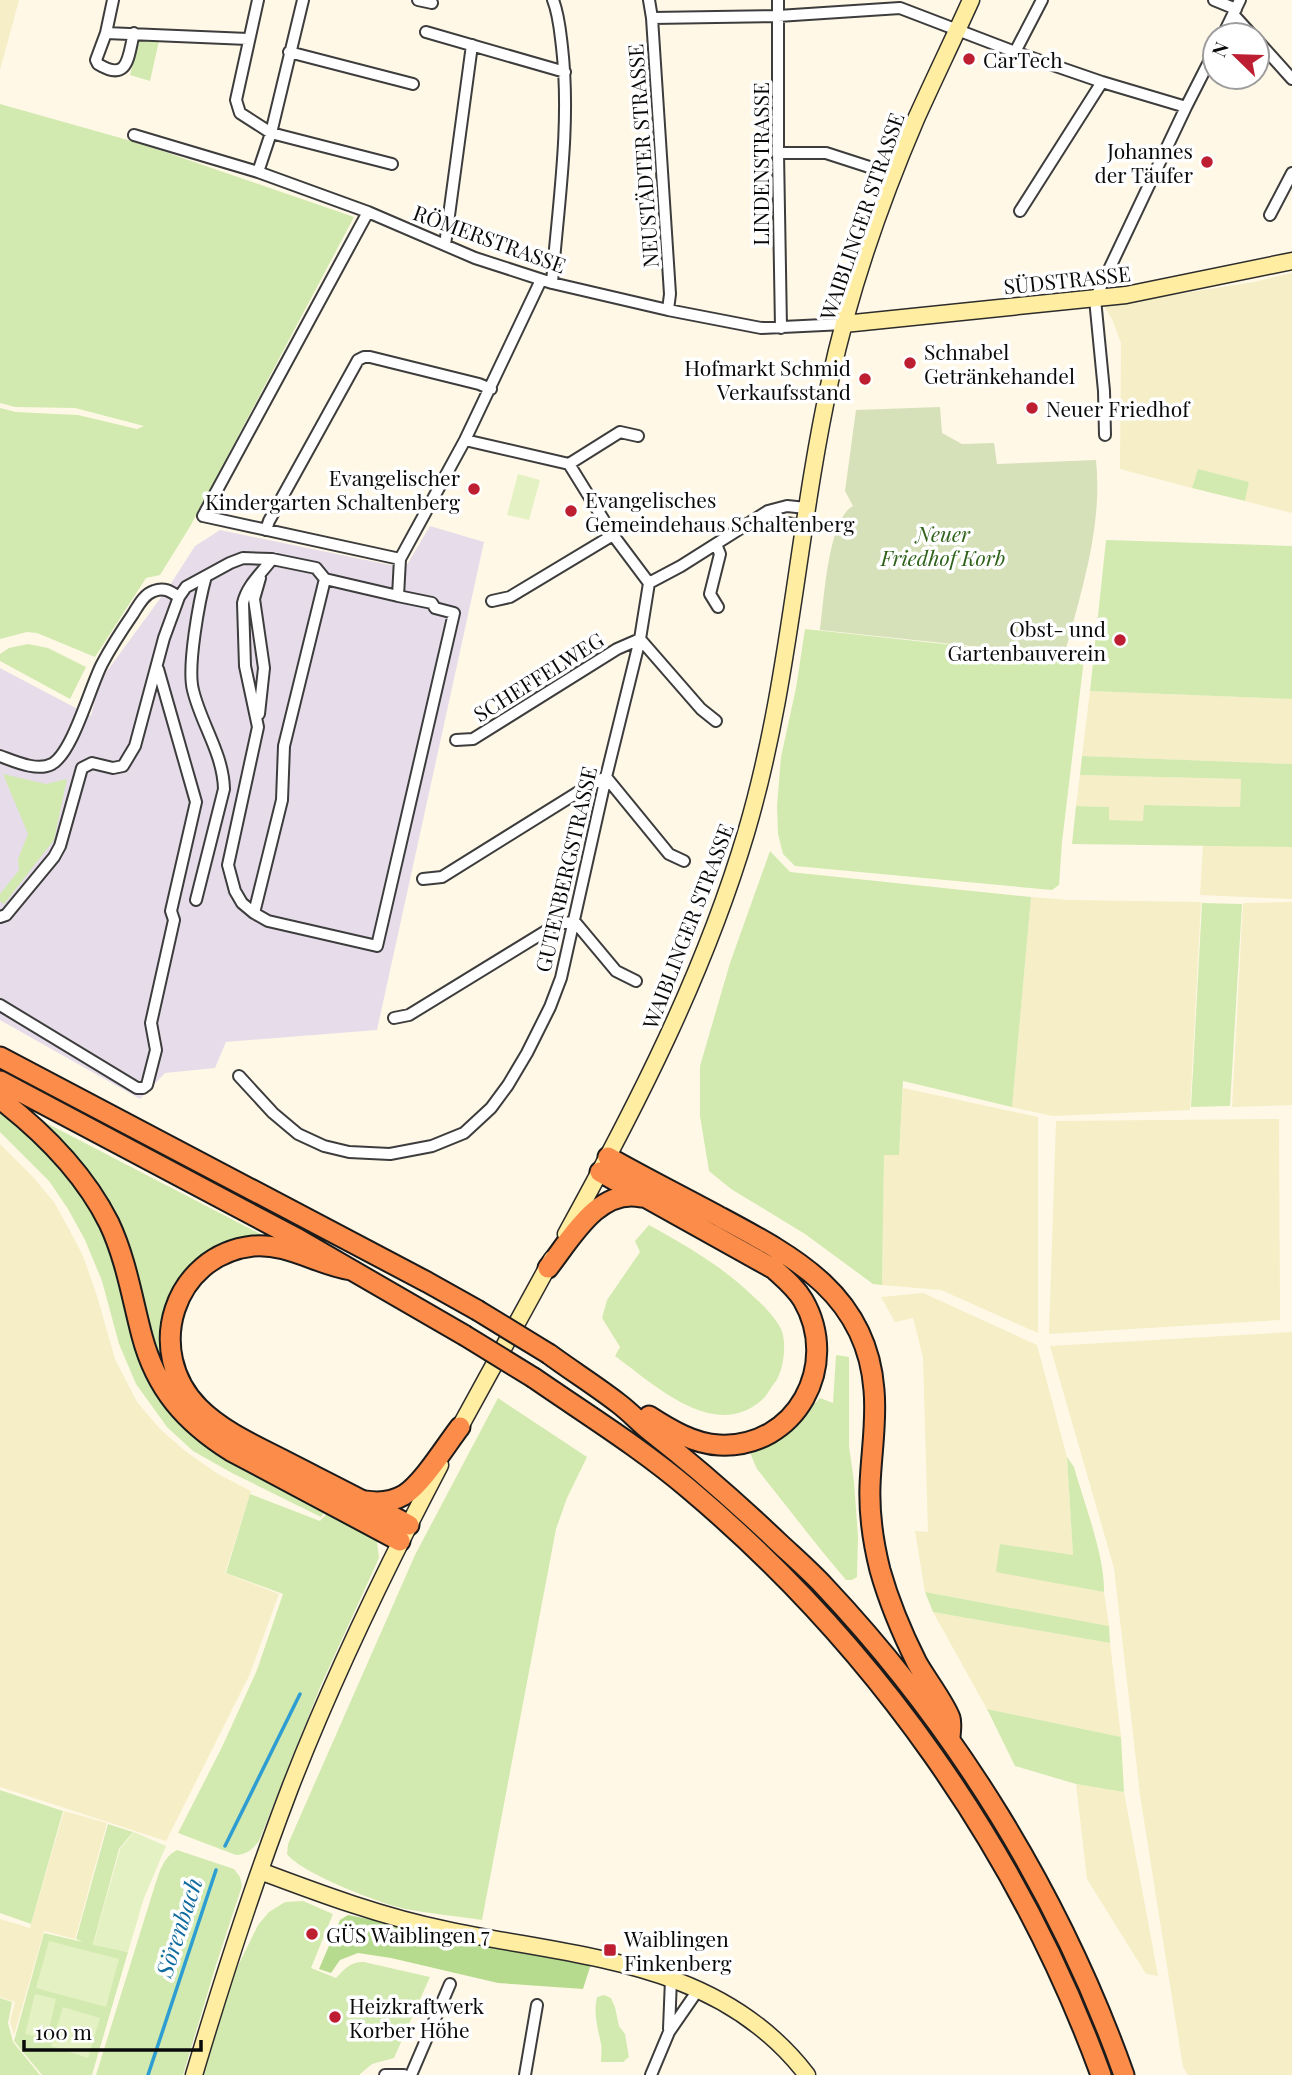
<svg xmlns="http://www.w3.org/2000/svg" width="1292" height="2075" font-family="'Playfair Display',serif">
  <rect width="100%" height="100%" fill="#fff8e6"/>
  <!-- industrial -->
  <path fill="#e7ddea" d="M 430,526 L 484,542 L 377,1030 L 226,1042 L 215,1068 L 165,1073 L 140,1099 L 0,1020 L 0,668 L 91,716 L 99,682 L 170,585 L 195,546 L 220,530 L 405,568 Z"/>
  <!-- farmland -->
  <path fill="#f5eec6" d="M 0,0 L 19,0 L 0,70 Z
    M 1292,273 L 1292,513 L 1245,501 L 1249,482 L 1198,469 L 1192,488 L 1120,469 L 1121,343 L 1112,319 L 1104,306 L 1254,282 Z
    M 1090,691 L 1292,699 L 1292,764 L 1082,756 Z
    M 1080,775 L 1241,779 L 1240,807 L 1145,805 L 1144,821 L 1109,820 L 1109,807 L 1076,806 Z
    M 1203,845 L 1292,847 L 1292,899 L 1200,895 Z
    M 1031,897 L 1069,900 L 1201,902 L 1190,1110 L 1053,1116 L 1012,1107 Z
    M 1292,902 L 1292,1105 L 1232,1107 L 1243,903 Z
    M 903,1088 L 1038,1117 L 1038,1333 L 941,1290 L 882,1285 L 884,1154 L 899,1154 Z
    M 1279,1119 L 1280,1320 L 1049,1334 L 1056,1121 Z
    M 0,1144 L 32,1176 L 54,1202 L 70,1231 L 83,1256 L 97,1296 L 115,1359 L 137,1402 L 160,1429 L 185,1451 L 218,1474 L 251,1491 L 225,1573 L 279,1594 L 249,1676 L 166,1841 L 0,1787 Z
    M 923,1293 L 1037,1345 L 1067,1457 L 1073,1556 L 1000,1544 L 997,1571 L 1104,1592 L 1109,1626 L 925,1592 L 915,1531 L 928,1532 L 923,1357 L 913,1318 L 895,1322 L 881,1297 Z
    M 1292,1332 L 1292,2075 L 1188,2075 L 1183,2067 L 1140,1795 L 1114,1568 L 1050,1346 Z
    M 933,1612 L 1110,1643 L 1121,1737 L 987,1709 Z
    M 1076,1784 L 1124,1792 L 1158,1976 L 1146,1974 L 1087,1879 Z
    M 64,1811 L 107,1823 L 75,1939 L 44,1931 L 14,2035 L 10,2021 L 15,2002 L 0,1997 L 0,1919 L 30,1928 Z"/>
  <!-- green -->
  <path fill="#d2eab0" d="M 139,41 L 159,41 L 150,81 L 130,75 Z
    M 0,104 L 142,144 L 354,217 L 191,525 L 160,575 L 146,578 L 95,657 L 37,633 L 27,632 L 0,639 L 0,408 L 16,412 L 78,415 L 137,429 L 144,426 L 75,408 L 15,407 L 0,403 Z
    M 1198,469 L 1249,482 L 1245,501 L 1192,488 Z
    M 1106,540 L 1292,546 L 1292,699 L 1090,691 Z
    M 805,629 L 1084,659 L 1062,842 L 1059,885 L 1052,890 L 795,866 L 783,854 L 778,834 L 777,806 L 781,757 L 796,688 Z
    M 28,644 L 48,648 L 86,667 L 70,699 L 0,661 L 0,654 L 9,648 Z
    M 1082,756 L 1292,764 L 1292,847 L 1072,844 L 1076,806 L 1109,807 L 1109,820 L 1143,821 L 1144,805 L 1240,807 L 1241,779 L 1080,775 Z
    M 3,774 L 46,784 L 67,779 L 54,840 L 4,904 L 0,901 L 0,894 L 19,870 L 18,859 L 28,834 Z
    M 770,851 L 790,872 L 1031,897 L 1012,1107 L 903,1081 L 899,1155 L 884,1155 L 882,1285 L 873,1284 L 805,1234 L 731,1189 L 709,1171 L 700,1116 L 700,1066 L 730,963 Z
    M 1202,903 L 1242,904 L 1230,1106 L 1191,1107 Z
    M 0,1110 L 52,1155 L 82,1193 L 100,1222 L 112,1252 L 157,1391 L 182,1425 L 216,1452 L 327,1509 L 321,1517 L 232,1473 L 193,1451 L 167,1427 L 136,1384 L 119,1344 L 102,1281 L 85,1240 L 68,1209 L 49,1181 L 0,1132 Z
    M 27,1113 L 270,1239 L 197,1266 L 168,1369 L 253,1457 L 161,1373 L 120,1237 Z
    M 649,1225 C 687,1246 722,1266 754,1297 C 764,1306 775,1317 781,1329 C 787,1343 784,1368 776,1381 C 772,1386 768,1393 764,1398 C 716,1444 655,1385 615,1356 L 620,1347 L 602,1318 L 607,1300 L 640,1252 L 635,1241 Z
    M 836,1355 L 849,1357 L 849,1446 L 854,1482 L 858,1537 L 857,1577 L 852,1580 L 846,1580 L 821,1550 L 757,1469 L 750,1453 L 782,1437 L 820,1398 L 833,1403 Z
    M 498,1398 L 587,1457 L 567,1498 L 556,1529 L 482,1920 C 456,1916 431,1914 406,1909 C 381,1904 301,1873 287,1854 L 288,1844 L 415,1555 Z
    M 1067,1457 L 1074,1467 C 1084,1503 1105,1556 1104,1592 L 996,1572 L 1000,1544 L 1073,1555 Z
    M 250,1494 L 320,1521 L 329,1511 L 365,1530 L 377,1542 L 379,1558 L 321,1685 L 259,1841 C 252,1850 247,1854 236,1855 L 178,1833 L 222,1747 L 257,1670 L 283,1594 L 226,1573 Z
    M 925,1592 L 1109,1626 L 1110,1643 L 933,1612 Z
    M 987,1709 L 1121,1737 L 1124,1792 L 1076,1784 L 1015,1766 Z
    M 0,1790 L 63,1811 L 31,1924 L 0,1913 Z
    M 108,1824 L 133,1832 L 119,1849 L 93,1944 L 128,1952 L 92,2075 L 42,2075 L 14,2041 L 44,1933 L 83,1942 L 76,1939 Z
    M 177,1850 L 234,1869 L 240,1877 L 242,1886 L 216,1965 L 183,2075 L 96,2075 L 155,1885 C 160,1871 163,1857 177,1850 Z
    M 303,1901 L 333,1914 L 311,1968 L 336,1978 C 344,1969 352,1961 364,1962 L 430,1977 L 394,2058 L 372,2064 L 359,2075 L 202,2075 L 235,1972 L 258,1925 L 269,1912 L 285,1902 Z
    M 604,1995 L 611,1998 L 615,2007 L 619,2026 L 625,2034 L 629,2057 L 623,2062 L 601,2062 C 601,2057 602,2050 601,2044 C 598,2029 593,2013 597,1997 Z
    M 0,1998 L 12,2002 L 8,2023 L 13,2042 L 40,2075 L 0,2075 Z"/>
  <!-- forest -->
  <path fill="#b7db8e" d="M 348,1915 L 591,1964 L 583,1989 L 498,1983 L 391,1958 L 358,1953 L 340,1960 L 331,1973 L 319,1969 L 340,1920 Z"/>
  <!-- cemetery -->
  <path fill="#d6e0b9" d="M 940,407 L 942,433 L 962,444 L 994,443 L 997,464 L 1096,460 C 1103,527 1081,592 1064,656 L 820,630 C 824,601 828,519 853,506 L 845,491 L 856,410 Z"/>
  <!-- pitch -->
  <path fill="#e4f1c2" d="M 518,474 L 540,480 L 529,520 L 507,515 Z
    M 134,1832 L 166,1846 L 144,1898 L 128,1952 L 93,1945 L 120,1849 Z
    M 49,1941 L 119,1959 L 106,2007 L 36,1988 Z
    M 35,1994 L 56,1999 L 47,2039 L 25,2034 Z
    M 63,2007 L 100,2018 L 88,2058 L 51,2046 Z"/>
  <g fill="none" stroke-linecap="round" stroke-linejoin="round">
    <!-- stream -->
    <path stroke="#2d9dd2" stroke-width="3.5" d="M 225,1846 L 300,1694
      M 148,2075 L 216,1870"/>
    <defs>
      <path id="street" d="M 113,0 L 106,33 L 96,60 L 98,64 C 129,83 128,56 134,33
        M 258,0 L 236,100 L 240,113 L 271,133 L 392,164
        M 418,0 L 432,3
        M 649,0 L 652,18 L 670,294 L 668,310
        M 778,0 L 778,153 L 781,328
        M 1214,0 L 1236,9
        M 1233,14 L 1252,35
        M 652,18 L 778,16 L 900,8 L 1015,52 L 1102,82 L 1186,107
        M 426,32 L 565,72
        M 106,33 L 248,39
        M 1223,35 L 1240,0
        M 1257,40 L 1292,79
        M 289,52 L 413,84
        M 1015,52 L 1042,0
        M 134,135 L 258,172 L 368,212 L 475,258 L 552,283 L 668,310 L 761,328 L 844,324
        M 778,153 L 826,153 L 894,175
        M 258,172 L 271,133 L 303,0
        M 1020,211 L 1102,82
        M 368,212 L 203,516 L 400,559
        M 1270,215 L 1292,173
        M 445,245 L 472,45
        M 552,283 C 558,206 571,125 562,47 C 560,31 559,15 553,0
        M 1105,435 L 1104,391 L 1095,299 L 1186,107 L 1215,50
        M 569,464 L 620,432 L 638,436
        M 754,522 L 770,520 L 804,526
        M 266,530 L 269,521 L 358,360 L 364,357 L 370,357 L 479,384 L 491,389
        M 716,544 L 720,554 L 710,594 L 718,607
        M 325,579 L 284,746 L 282,800 L 254,913 L 268,921 L 377,946 L 454,613 L 435,608 L 432,603 L 398,596
        M 649,583 L 681,566 L 768,511 L 787,506 L 806,508
        M 492,601 L 510,597 L 613,535
        M 259,714 L 264,668 L 254,599 L 260,578
        M 456,740 L 473,739 L 617,649 L 640,639 L 701,709 L 716,721
        M 0,756 C 14,761 37,772 52,764 C 73,752 90,687 102,664 C 111,647 122,630 133,614 C 138,606 144,594 154,591 C 164,587 170,591 179,597
        M 423,879 L 442,877 L 588,786 L 606,777 L 669,854 L 684,861
        M 196,900 L 224,789 C 223,753 201,724 193,690 C 187,667 199,601 206,576
        M 254,913 L 242,903 L 235,891 L 228,865 L 258,727 L 245,666 L 243,603 C 247,585 262,573 272,559
        M 0,917 L 6,915 L 54,857 L 60,846 L 82,768 L 92,763 L 113,768 L 123,766 L 135,746 L 164,638 L 179,597 L 186,587 L 230,563 L 243,558 L 272,559 L 316,568 L 325,579 L 398,596 L 400,559 L 465,440 L 541,280
        M 0,1005 L 137,1088 L 143,1088 L 147,1085 L 156,1050 L 151,1023 L 174,920 L 171,911 L 196,802 L 158,669
        M 394,1018 L 409,1015 L 559,923 L 575,922 L 616,971 L 636,981
        M 239,1076 L 273,1113 L 298,1134 L 324,1146 L 349,1152 L 390,1154 L 432,1146 L 464,1133 L 491,1108 L 508,1085 L 527,1053 L 550,1007 L 561,978 L 606,777 L 640,639 L 649,583 L 613,535 L 569,464 L 465,440
        M 669,2029 L 671,1979
        M 385,2075 L 404,2075
        M 411,2075 L 450,1984
        M 525,2075 L 537,2005
        M 651,2075 L 669,2032 L 698,1990"/>
      <path id="secondary" d="M 844,324 L 1126,295 L 1292,261
        M 566,1234 C 637,1105 704,974 746,833 C 790,685 797,531 830,381 C 849,292 880,203 916,119 C 934,79 953,40 971,0
        M 455,1436 L 552,1259
        M 260,1871 C 321,1894 383,1917 447,1930 C 577,1958 718,1959 807,2075
        M 194,2075 C 223,1978 254,1882 290,1788 C 333,1677 385,1570 440,1465"/>
      <path id="highway" d="M 0,1057 L 427,1282 L 477,1310
        M 0,1081 L 298,1239 L 464,1335
        M 0,1099 C 44,1133 84,1173 109,1223 C 126,1259 132,1298 142,1336 C 156,1389 185,1422 231,1451 L 400,1541
        M 608,1157 C 645,1178 683,1197 720,1217 C 795,1257 867,1295 874,1390 C 877,1422 871,1454 870,1486 C 869,1514 873,1542 880,1570 C 889,1602 902,1633 917,1663 C 926,1679 944,1702 950,1718 C 952,1724 950,1732 950,1739
        M 600,1172 L 774,1269 C 785,1279 796,1288 803,1300 C 841,1365 796,1449 719,1445 C 694,1444 669,1429 649,1416
        M 548,1268 C 571,1239 598,1188 641,1197
        M 351,1270 C 318,1265 288,1243 253,1246 C 173,1255 143,1352 199,1408 C 223,1432 256,1446 285,1461 C 326,1482 368,1503 409,1525
        M 549,1354 C 572,1371 596,1386 618,1403 C 630,1412 639,1422 650,1431 C 695,1466 737,1503 778,1542 C 794,1557 810,1571 824,1586 C 955,1725 1060,1895 1124,2075
        M 534,1378 C 586,1414 641,1448 689,1489 C 874,1645 1018,1848 1101,2075
        M 366,1501 C 379,1503 392,1502 404,1495 C 423,1483 446,1445 460,1427"/>
    </defs>
    <!-- street casing -->
    <use href="#street" stroke="#3d3d3d" stroke-width="14"/>
    <!-- secondary casing -->
    <use href="#secondary" stroke="#2c2c2c" stroke-width="19"/>
    <!-- highway casing -->
    <use href="#highway" stroke="#1b1b1b" stroke-width="23"/>
    <!-- street -->
    <use href="#street" stroke="#fff" stroke-width="10"/>
    <!-- secondary -->
    <use href="#secondary" stroke="#ffeda1" stroke-width="16"/>
    <!-- highway -->
    <use href="#highway" stroke="#fb8c49" stroke-width="19"/>
    <defs>
      <path id="highway-bridge" d="M 477,1310 L 549,1354
        M 464,1335 L 534,1378"/>
    </defs>
    <!-- highway-bridge casing -->
    <use href="#highway-bridge" stroke="#1b1b1b" stroke-width="23" stroke-linecap="butt"/>
    <!-- highway-bridge -->
    <use href="#highway-bridge" stroke="#fb8c49" stroke-width="19"/>
  </g>
  <!-- markers -->
  <g fill="#bd1e32" stroke="#fff" stroke-width="2.5">
    <circle cx="969" cy="59" r="7"/>
    <circle cx="1207" cy="162" r="7"/>
    <circle cx="910" cy="363" r="7"/>
    <circle cx="865" cy="379" r="7"/>
    <circle cx="1032" cy="408" r="7"/>
    <circle cx="474" cy="489" r="7"/>
    <circle cx="571" cy="511" r="7"/>
    <circle cx="1120" cy="640" r="7"/>
    <circle cx="312" cy="1934" r="7"/>
    <rect x="603" y="1943" width="14" height="14" rx="3.5"/>
    <circle cx="335" cy="2017" r="7"/>
  </g>
  <g text-anchor="middle" dominant-baseline="central" stroke-width="7" stroke-linejoin="round" paint-order="stroke">
    <!-- poi labels -->
    <g font-size="21" fill="#0a0a0a" stroke="#fff" text-anchor="start">
      <text x="983" y="59">CarTech</text>
      <text x="1193" y="150" text-anchor="end">Johannes<tspan x="1193" dy="24">der Täufer</tspan></text>
      <text x="924" y="351">Schnabel<tspan x="924" dy="24">Getränkehandel</tspan></text>
      <text x="851" y="367" text-anchor="end">Hofmarkt Schmid<tspan x="851" dy="24">Verkaufsstand</tspan></text>
      <text x="1046" y="408">Neuer Friedhof</text>
      <text x="460" y="477" text-anchor="end">Evangelischer<tspan x="460" dy="24">Kindergarten Schaltenberg</tspan></text>
      <text x="585" y="499">Evangelisches<tspan x="585" dy="24">Gemeindehaus Schaltenberg</tspan></text>
      <text x="1106" y="628" text-anchor="end">Obst- und<tspan x="1106" dy="24">Gartenbauverein</tspan></text>
      <text x="326" y="1934">GÜS Waiblingen 7</text>
      <text x="624" y="1938">Waiblingen<tspan x="624" dy="24">Finkenberg</tspan></text>
      <text x="349" y="2005">Heizkraftwerk<tspan x="349" dy="24">Korber Höhe</tspan></text>
    </g>
    <!-- street labels -->
    <g font-size="21" fill="#0a0a0a" stroke="#fff">
      <text transform="translate(642 156) rotate(-94)">NEUSTÄDTER STRASSE</text>
      <text transform="translate(760 164) rotate(-90)">LINDENSTRASSE</text>
      <text transform="translate(861 216) rotate(-71)">WAIBLINGER STRASSE</text>
      <text transform="translate(490 238) rotate(20)">RÖMERSTRASSE</text>
      <text transform="translate(1067 279) rotate(-6)">SÜDSTRASSE</text>
      <text transform="translate(538 676) rotate(-32)">SCHEFFELWEG</text>
      <text transform="translate(565 869) rotate(-77)">GUTENBERGSTRASSE</text>
      <text transform="translate(687 926) rotate(-69)">WAIBLINGER STRASSE</text>
    </g>
    <!-- park labels -->
    <g font-size="21" font-style="italic" fill="#2e6219" stroke="#fff">
      <text x="943" y="533">Neuer<tspan x="943" dy="24">Friedhof Korb</tspan></text>
    </g>
    <!-- water labels -->
    <g font-size="23" font-style="italic" fill="#106b9e" stroke="#fff">
      <text transform="translate(178 1927) rotate(-72)">Sörenbach</text>
    </g>
  </g>
  <!-- north arrow -->
  <g transform="translate(1236 56) rotate(293)"><circle r="33" fill="#ffffff" stroke="#9d9d9d" stroke-width="2"/>
  <path d="M0-5L12 26L0 18L-12 26Z" fill="#bd1e32"/>
  <text y="-10" font-size="19" font-weight="bold" text-anchor="middle" fill="#0a0a0a">N</text>
  </g>
  <!-- scale -->
  <path d="M24 2040v10h177v-10" fill="none" stroke="#0a0a0a" stroke-width="3.5"/>
  <text x="35" y="2040" font-size="21" fill="#0a0a0a" stroke="#ffffff" stroke-width="5" paint-order="stroke">100 m</text>
</svg>
